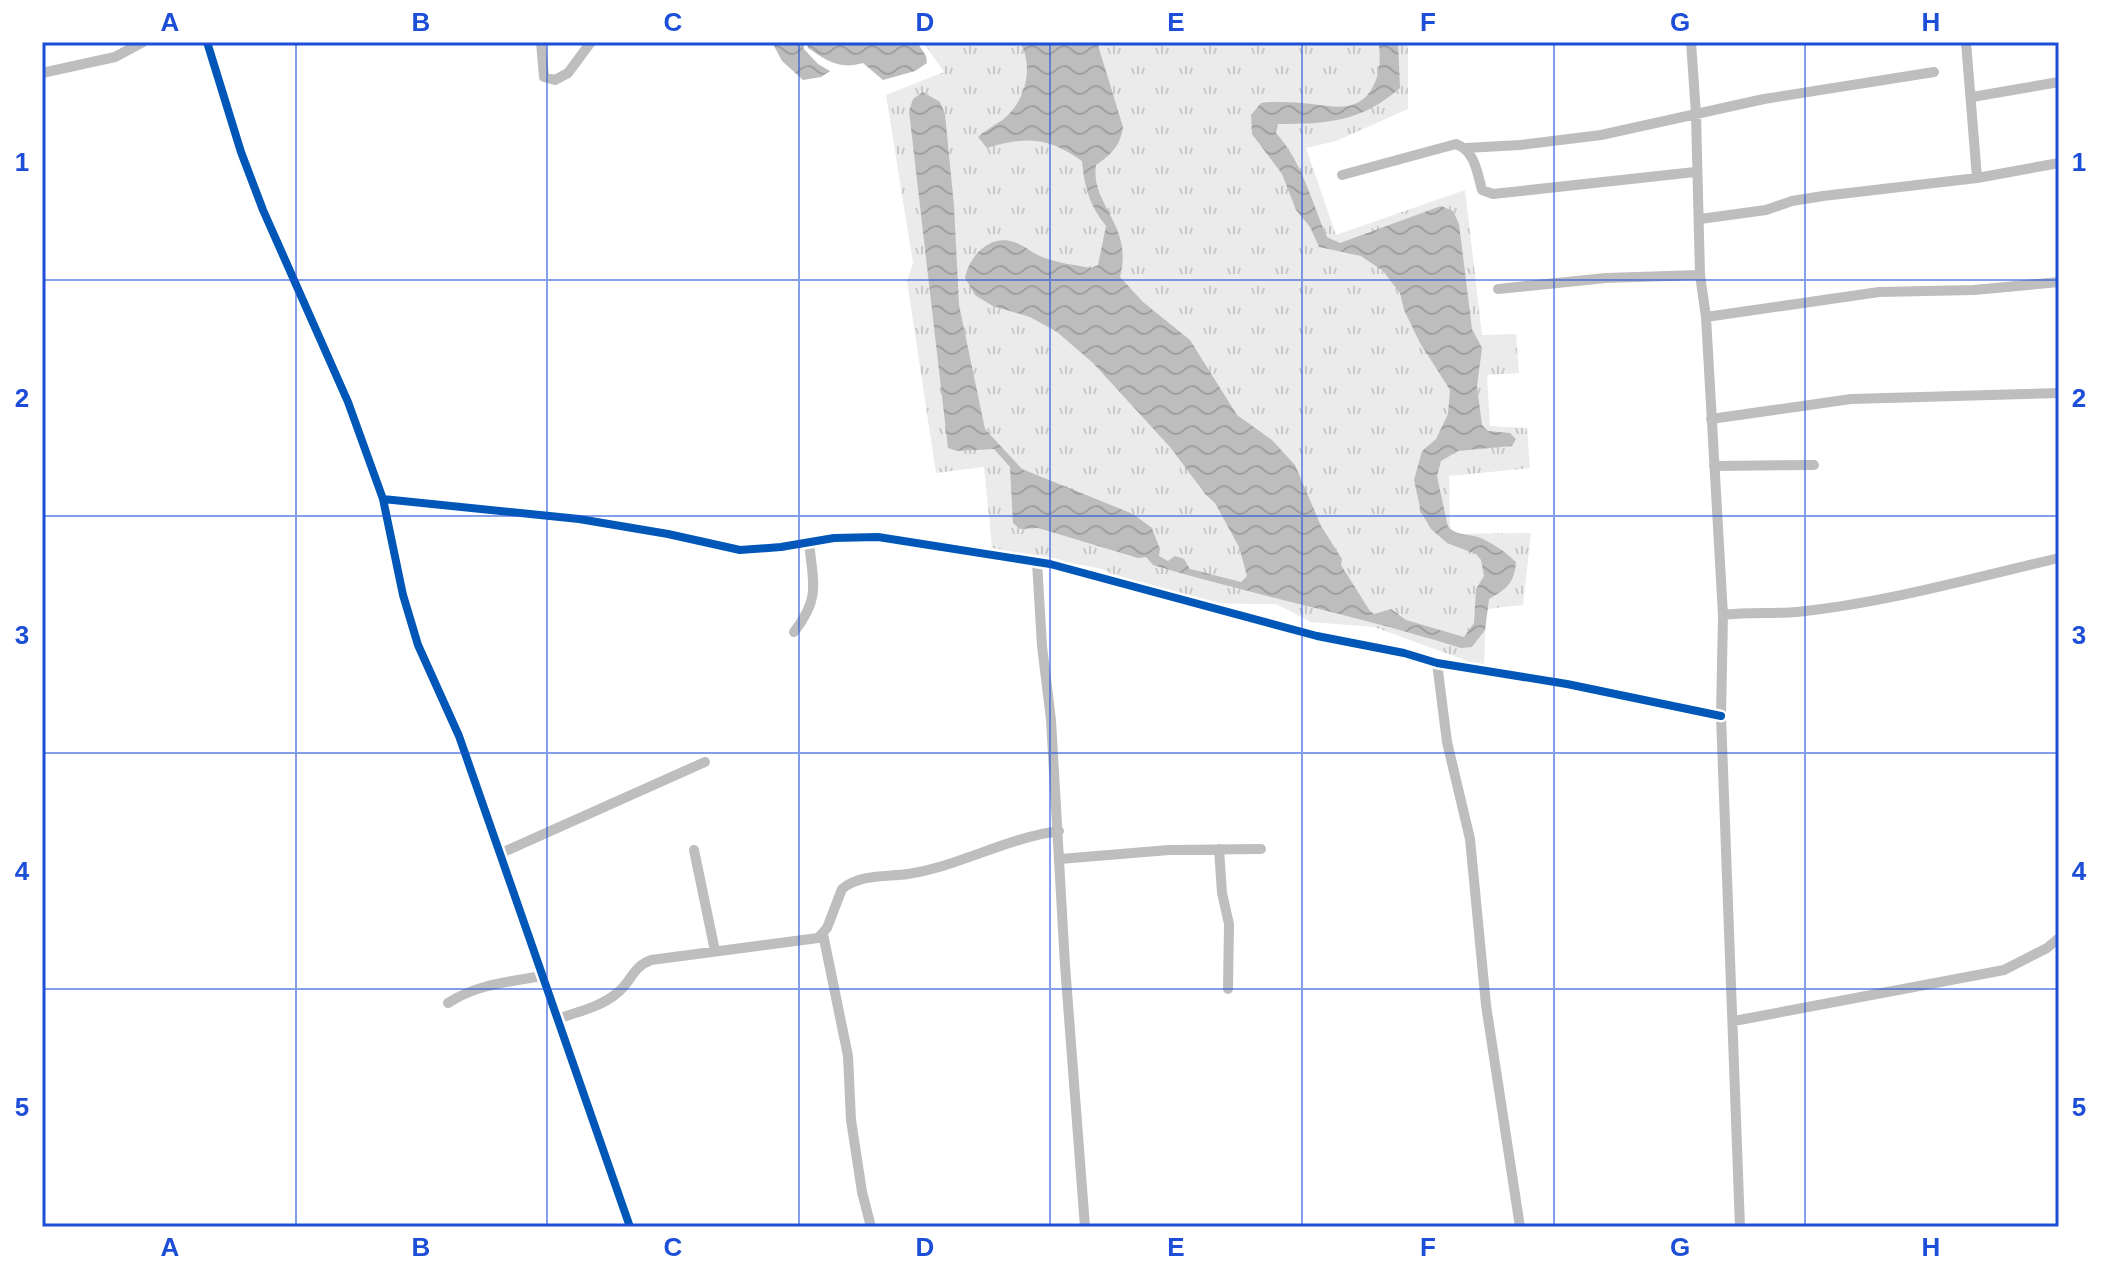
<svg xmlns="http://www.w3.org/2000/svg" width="2101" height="1269" font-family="Arial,sans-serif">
  <defs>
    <pattern id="grass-tufts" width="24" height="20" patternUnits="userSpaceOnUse" patternTransform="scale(2)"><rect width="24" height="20" fill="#ebebeb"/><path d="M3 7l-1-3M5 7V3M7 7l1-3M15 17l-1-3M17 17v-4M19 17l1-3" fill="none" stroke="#c8c8c8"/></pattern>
    <pattern id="water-waves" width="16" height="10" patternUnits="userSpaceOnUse" patternTransform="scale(2)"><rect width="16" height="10" fill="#bdbdbd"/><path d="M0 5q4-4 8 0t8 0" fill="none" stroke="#a1a1a1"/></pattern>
  </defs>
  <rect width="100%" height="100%" fill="#fff"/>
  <!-- grass -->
  <path fill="url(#grass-tufts)" d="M 923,42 L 1408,42 L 1408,109 L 1336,141 L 1306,148 L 1336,235 L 1465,190 L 1482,335 L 1516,334 L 1519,373 L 1487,375 L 1490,426 L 1527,428 L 1530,468 L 1449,476 L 1450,534 L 1531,533 L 1523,605 L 1486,609 L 1484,667 L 1374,627 L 1311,622 L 1276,604 L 1168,603 L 1102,569 L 992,548 L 984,467 L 936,473 L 907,281 L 913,263 L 886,95 L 944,72 Z"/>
  <!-- water -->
  <path fill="url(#water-waves)" d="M 772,42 L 806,42 L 803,48 L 818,64 L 830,71 L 821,77 L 803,80 L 782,61 Z
    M 807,42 L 917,42 L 926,56 L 927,63 L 915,71 L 883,80 L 863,63 C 840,70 827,61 808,48 Z
    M 1020,42 L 1097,42 L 1123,127 C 1120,146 1112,154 1096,165 C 1090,205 1134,225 1120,277 L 1143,302 L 1190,340 L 1237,415 L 1272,440 L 1295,465 L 1321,526 L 1342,559 L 1341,565 L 1370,611 L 1374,614 L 1391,609 L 1406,620 L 1464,637 L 1474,623 L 1476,589 L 1484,576 L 1481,560 L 1476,554 L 1447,543 L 1431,529 L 1421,512 L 1414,480 L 1422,451 L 1436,439 L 1448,414 L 1450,390 L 1420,343 L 1404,310 L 1400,293 L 1383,271 L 1361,256 L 1319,247 L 1310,227 L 1296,210 L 1282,174 L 1252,134 L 1251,115 L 1261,103 C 1278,101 1295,102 1312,104 C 1341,108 1363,112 1376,80 C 1380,68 1381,54 1378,42 L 1398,42 L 1400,88 C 1361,122 1328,124 1278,124 L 1276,133 C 1303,163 1311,201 1327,237 L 1340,243 L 1441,206 L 1453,211 L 1459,224 L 1472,329 L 1482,348 L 1477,386 L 1482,425 L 1488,431 L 1510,433 L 1516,439 L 1512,446 L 1458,451 L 1441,461 L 1437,476 L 1448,527 C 1456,535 1467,534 1478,537 C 1493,543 1504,551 1516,562 C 1514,584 1507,588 1489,599 L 1485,630 L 1472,647 L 1461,648 C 1360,616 1256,596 1153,565 L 1146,557 L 1138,558 L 1038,528 L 1020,529 L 1013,523 L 1010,467 L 994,449 L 957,451 L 948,448 L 909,111 L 913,99 L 923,92 L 940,102 L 945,114 L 954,206 L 959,305 L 985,429 L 1022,469 L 1133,514 L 1152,528 L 1160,549 L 1159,556 L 1168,561 L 1175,556 L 1184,559 L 1190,569 L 1241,582 L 1247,576 L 1239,547 L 1215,503 L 1206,495 L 1170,447 L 1093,363 L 1057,332 L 1030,317 L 993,306 L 976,296 L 965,278 C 969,257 989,234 1014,242 C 1024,245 1032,253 1042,257 C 1057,263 1075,265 1091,268 L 1098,265 L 1106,226 C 1090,207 1084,186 1082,161 C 1048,137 1027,136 987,148 L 978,137 C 987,128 1001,123 1009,114 C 1027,95 1033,65 1020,42 Z"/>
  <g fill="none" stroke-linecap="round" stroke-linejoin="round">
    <!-- minor -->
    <path stroke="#bebebe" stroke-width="10" d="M 541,42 L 544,77 L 555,80 L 568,73 L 591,42
      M 1691,42 L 1696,114 L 1700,275 L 1706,317 L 1723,615 L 1721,716 L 1740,1227
      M 1966,42 L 1977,178
      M 42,73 L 115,57 L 143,42
      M 1972,97 L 2059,82
      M 1466,148 L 1520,145 L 1601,135 L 1764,99 L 1934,72
      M 1342,175 L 1456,144 C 1475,151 1477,172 1482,190 L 1493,194 L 1695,172
      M 1700,219 L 1766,210 L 1792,201 L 1823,196 L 1977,178 L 2059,163
      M 1498,289 L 1606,278 L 1700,275
      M 1706,317 L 1879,292 L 1974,290 L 2059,282
      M 1711,419 L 1851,399 L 2059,393
      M 1714,466 L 1814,465
      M 383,499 L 579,519 L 668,534 L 740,550 L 781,547 L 834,538 L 878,537 L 1050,564 L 1317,636 L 1404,653 L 1437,663 L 1567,684 L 1721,716
      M 1037,562 L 1042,646 L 1051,720 L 1065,965 L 1085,1227
      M 1723,615 C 1748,612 1773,614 1797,612 C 1885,603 1973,578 2059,558
      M 794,632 C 821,597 813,584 809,542
      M 1437,663 L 1447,742 L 1470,839 L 1486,1005 L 1520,1227
      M 1219,849 L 1222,893 L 1229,924 L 1228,989
      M 694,850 L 715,951
      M 499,854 L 705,762
      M 1060,859 L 1169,850 L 1261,849
      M 823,934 L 848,1056 L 851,1120 L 862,1192 L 871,1227
      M 448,1003 C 477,984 509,982 542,976
      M 557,1019 C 577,1012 600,1007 616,994 C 631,983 632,967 651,960 L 818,938 L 827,928 L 842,889 C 860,874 886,877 908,874 C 960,866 1006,838 1059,831
      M 1734,1021 L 2004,970 L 2047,948 L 2059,938"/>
    <!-- tertiary -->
    <path stroke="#bebebe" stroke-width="12" d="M 207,42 L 241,152 L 263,210 L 348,402 L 383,499 L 403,595 L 418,645 L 459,736 L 630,1227"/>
    <defs>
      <path id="cycleway" d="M 207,42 L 241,152 L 263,210 L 348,402 L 383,499 L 403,595 L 418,645 L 459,736 L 630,1227
        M 383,499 L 579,519 L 668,534 L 740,550 L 781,547 L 834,538 L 878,537 L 1050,564 L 1317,636 L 1404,653 L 1437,663 L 1567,684 L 1721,716"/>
    </defs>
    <!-- cycleway casing -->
    <use href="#cycleway" stroke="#fff" stroke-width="13"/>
    <!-- cycleway -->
    <use href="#cycleway" stroke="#0057b8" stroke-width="8"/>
  </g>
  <!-- grid -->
  <path fill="none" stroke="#1d4ed8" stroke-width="2" stroke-opacity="0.55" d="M 296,42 L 296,1227M 547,42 L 547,1227M 799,42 L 799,1227M 1050,42 L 1050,1227M 1302,42 L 1302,1227M 1554,42 L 1554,1227M 1805,42 L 1805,1227M 42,280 L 2059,280M 42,516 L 2059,516M 42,753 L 2059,753M 42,989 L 2059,989"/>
  <!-- border -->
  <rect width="2101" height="1269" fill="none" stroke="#ffffff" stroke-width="88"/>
  <rect x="44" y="44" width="2013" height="1181" fill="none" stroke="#1d4ed8" stroke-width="3"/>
  <g font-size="26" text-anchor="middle" font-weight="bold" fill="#1d4ed8">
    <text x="170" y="31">A</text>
    <text x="421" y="31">B</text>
    <text x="673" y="31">C</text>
    <text x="925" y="31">D</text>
    <text x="1176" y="31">E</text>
    <text x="1428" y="31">F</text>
    <text x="1680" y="31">G</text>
    <text x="1931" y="31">H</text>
    <text x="22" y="171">1</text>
    <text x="2079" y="171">1</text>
    <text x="22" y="407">2</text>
    <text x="2079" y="407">2</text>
    <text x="22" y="644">3</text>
    <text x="2079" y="644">3</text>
    <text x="22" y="880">4</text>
    <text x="2079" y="880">4</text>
    <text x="22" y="1116">5</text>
    <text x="2079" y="1116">5</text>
    <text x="170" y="1256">A</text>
    <text x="421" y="1256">B</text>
    <text x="673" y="1256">C</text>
    <text x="925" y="1256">D</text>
    <text x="1176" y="1256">E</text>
    <text x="1428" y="1256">F</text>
    <text x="1680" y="1256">G</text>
    <text x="1931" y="1256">H</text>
  </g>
</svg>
